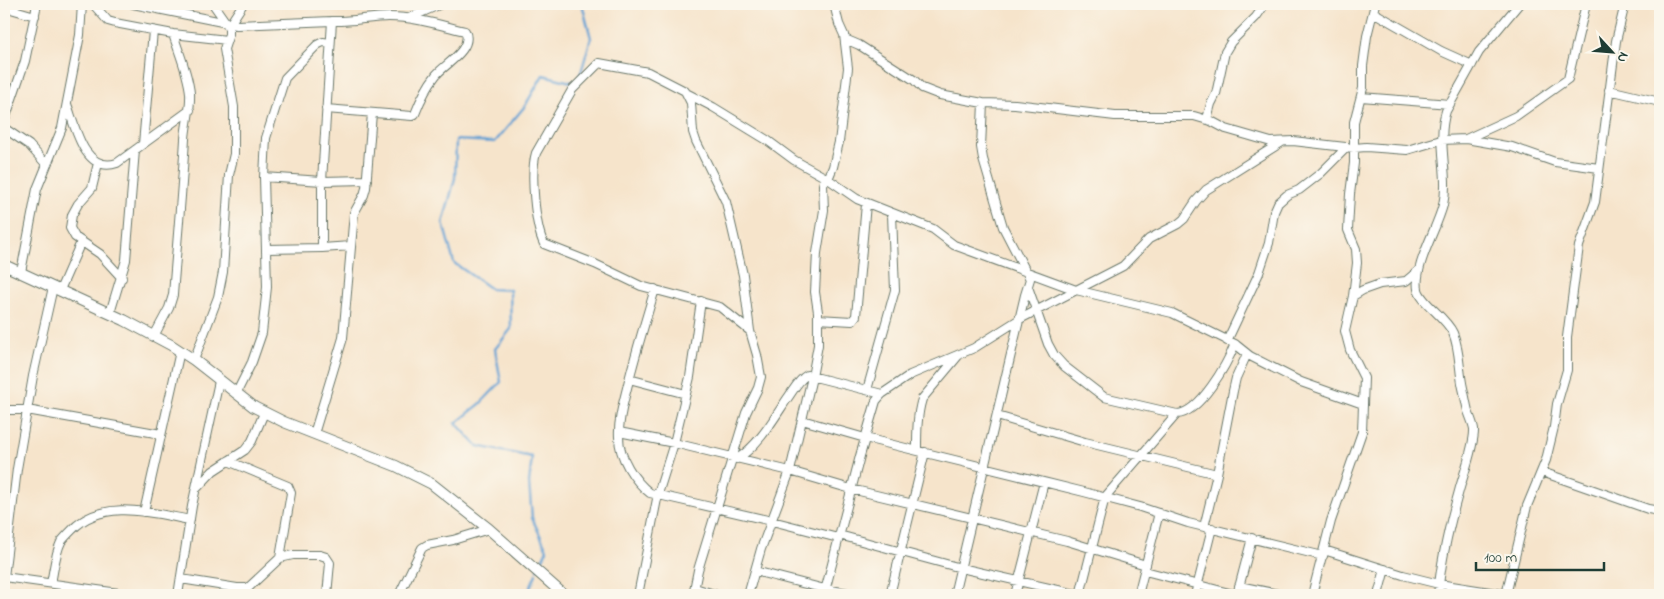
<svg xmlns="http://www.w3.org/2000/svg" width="1664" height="599" font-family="'Indie Flower',sans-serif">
  <rect width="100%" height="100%" fill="#fbf7ec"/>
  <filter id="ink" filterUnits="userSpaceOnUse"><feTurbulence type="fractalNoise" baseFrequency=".02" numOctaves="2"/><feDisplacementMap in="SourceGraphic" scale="10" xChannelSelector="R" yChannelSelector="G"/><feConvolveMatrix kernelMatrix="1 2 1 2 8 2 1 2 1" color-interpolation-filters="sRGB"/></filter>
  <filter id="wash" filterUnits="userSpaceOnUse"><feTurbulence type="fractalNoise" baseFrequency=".0096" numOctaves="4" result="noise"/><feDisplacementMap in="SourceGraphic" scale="20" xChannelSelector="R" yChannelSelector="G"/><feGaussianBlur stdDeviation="1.12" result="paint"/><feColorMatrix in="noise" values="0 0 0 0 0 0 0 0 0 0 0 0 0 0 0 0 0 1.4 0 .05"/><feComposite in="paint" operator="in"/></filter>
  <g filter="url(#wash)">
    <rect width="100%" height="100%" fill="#f6e4cb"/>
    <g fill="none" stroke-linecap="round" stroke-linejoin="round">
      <!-- stream -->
      <path stroke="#62a0d3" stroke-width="2.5" d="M 579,79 L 591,38 L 582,4
        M 538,569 L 547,550 L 532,518 L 529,483 L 532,457 L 477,446 L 456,423 L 480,404 L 501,382 L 495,349 L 511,329 L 510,290 L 491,289 L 454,263 L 443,223 L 455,178 L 456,140 L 495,142 L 525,106 L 543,75 L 575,83
        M 527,595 L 536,574"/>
    </g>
  </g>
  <g filter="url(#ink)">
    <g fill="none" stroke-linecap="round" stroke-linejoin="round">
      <defs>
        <path id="minor" d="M 93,4 L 108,21 L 115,23 L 173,34 L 227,40
          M 133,4 L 237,25 L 332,21 C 351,22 370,17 389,17 C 415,17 440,25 465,31 C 474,49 445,64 436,75 C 428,85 420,101 415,114 L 412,116 L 326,109
          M 4,7 L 35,16
          M 1373,12 L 1441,51 L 1472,65
          M 409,18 L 441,4
          M 230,24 L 243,4
          M 845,39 L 859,45 L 914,80 L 922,88 L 940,95 L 983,103 L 1015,104 L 1115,116 L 1194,116 L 1211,121 L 1226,129 L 1271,142 L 1293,141 L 1354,148 L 1366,147 L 1407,150 L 1441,140 L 1466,139 L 1512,147 L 1555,162 L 1599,168
          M 1609,90 L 1660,102
          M 688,94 L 713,107 L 767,140 L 794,160 L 828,179 L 857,199 L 933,229 L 954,245 L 1076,290 L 1172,313 L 1235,344 L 1250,356 L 1301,382 L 1363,404
          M 1361,97 L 1450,104
          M 67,104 C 75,126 84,174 117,163 L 190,110
          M 1207,119 L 1211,104 L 1216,94 L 1225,52 L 1231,42 L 1256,17 L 1265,4
          M 4,122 L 25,61 L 37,4
          M 4,128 L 29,145 L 46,164
          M 1466,139 L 1516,116 L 1568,79 L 1586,4
          M 143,144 L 153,31
          M 98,163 L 92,188 L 78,204 L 72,215 L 70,228 L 75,237 L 100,254 L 122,278
          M 264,177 L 322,181 L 367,180
          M 322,248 L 322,181 L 332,21
          M 266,249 L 322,248 L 351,246
          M 21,272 L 37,189 L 62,128 L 80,35 L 82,4
          M 1028,287 L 1048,344 L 1054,355 L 1064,366 L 1104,397 L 1177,414 C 1200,413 1227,364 1235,344
          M 655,289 C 645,322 635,355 627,388 C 623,404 618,421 619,437 C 619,457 634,481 650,493 L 772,521 L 838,538
          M 60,290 L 81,242
          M 1353,296 L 1363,290 L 1380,284 L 1406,281 L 1419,270
          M 110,313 L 126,260 L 135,150
          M 818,319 L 852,321 L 856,316 L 866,204
          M 154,336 L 169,308 L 173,295 C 177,243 182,191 185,139 C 186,123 191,109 190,93 C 188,73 179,53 173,34
          M 1227,341 L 1259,273 L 1269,243 L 1274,212 L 1278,203 L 1287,195 L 1299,190 L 1321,173 L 1347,147
          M 194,360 L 218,297 L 223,272 L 229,175 L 234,154 L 234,107 L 224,49 L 229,34 L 229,29 L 227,24 L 213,4
          M 629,379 L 686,394
          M 867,390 L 895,290 L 892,214
          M 236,394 L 252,362 L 262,333 L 267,287 L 264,177 L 266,138 L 285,78 L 317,45 L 323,42 L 330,43
          M 4,410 L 27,410 L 161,434
          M 997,416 L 1085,442 L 1217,474
          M 802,420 L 865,438 L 1084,492 L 1140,507 L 1188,523 L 1323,556
          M 619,432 L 674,443 L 790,471 L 851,489 L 1067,541 L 1146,565
          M 314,434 L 343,338 L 354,213 L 364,195 L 366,188 L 372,113
          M 917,450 C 917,433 917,415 922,399 L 958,356
          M 737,459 C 759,445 773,420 787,399 C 793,391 798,380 807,375 L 882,394
          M 228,461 L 288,486 L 291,493 L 280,558
          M 1542,472 L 1648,509 L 1660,511
          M 197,488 L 213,471 L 245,450 L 252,441 L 264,413
          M 144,512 L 180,351
          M 1204,527 L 1217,474 L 1233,391 L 1236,378 L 1247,354
          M 839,535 L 961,568 L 1080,595
          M 1324,550 L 1403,575 L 1439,584 L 1509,595
          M 755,571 L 825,589 L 859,595
          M 1145,571 L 1237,595
          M 4,577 L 17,469 L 33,376 L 53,287
          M 4,577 L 133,595
          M 181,579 L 237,588 L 248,588 L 280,558 L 293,555 L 320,555 L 326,557 L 330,563 L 327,595
          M 51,583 C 54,570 55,554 61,542 C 64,538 68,534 72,530 C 103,498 152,513 190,520
          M 1239,586 L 1283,595
          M 695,588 L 717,595
          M 178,595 L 192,506 L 219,381
          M 399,595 L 422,548 L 427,545 L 453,540 L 489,529
          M 638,595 L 658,494 L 674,443 L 690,377 L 701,301
          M 693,595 L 698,570 L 746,413 L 758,388 L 761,377 L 757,355 L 750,331 L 743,275 L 726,202 L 696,141 L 693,132 L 691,103 L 685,91 L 648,72 L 599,63 L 572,90 L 536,153 C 530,173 535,226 544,244 L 595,264 L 641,286 L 720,307 L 750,331
          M 748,595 L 761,549 L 790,471 L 812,377 L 818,345 L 818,312 L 815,292 L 817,253 L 824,210 L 823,185 L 824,181 L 828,179 L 833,167 L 839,142 L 848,68 L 844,35 L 839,24 L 834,4
          M 824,595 L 860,456 L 876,401 L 882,394 L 910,375 L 974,348 L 1020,319 L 1123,266 L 1149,239 L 1178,224 L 1184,219 L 1196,201 L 1206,190 L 1282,142
          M 890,595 L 925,452
          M 954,595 L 1025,295 L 1030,279 L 1003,227 L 983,159 L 981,147 L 983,103
          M 1015,595 L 1044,482
          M 1080,595 L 1105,497 L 1177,414
          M 1138,595 L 1159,513
          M 1195,595 L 1212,528
          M 1237,595 L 1252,538
          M 1312,595 L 1331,521 L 1362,432 L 1364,378 L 1350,350 L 1345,331 L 1353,296 L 1357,263 L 1356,249 L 1348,230 L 1350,194 L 1354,163 L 1354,122 L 1363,88 L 1363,66 L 1367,36 L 1375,4
          M 1378,595 L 1385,569
          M 1438,595 C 1441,560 1449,526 1459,491 C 1463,476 1475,444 1474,429 C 1473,423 1470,417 1468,411 C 1466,403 1465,396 1463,388 C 1459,371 1460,349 1453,333 C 1446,317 1420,302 1418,289 C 1414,265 1437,229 1443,205 C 1450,175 1436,143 1446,111 L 1479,52 L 1519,4
          M 1506,595 L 1527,506 L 1546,460 L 1554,427 L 1557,404 L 1567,370 L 1567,337 L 1579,246 L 1595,202 L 1616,41 L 1625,4"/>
        <path id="tertiary" d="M 4,265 L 124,320 L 171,345 L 194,360 L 254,407 L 284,422 L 396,466 L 432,484 L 489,529 L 564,595"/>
      </defs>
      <!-- minor casing -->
      <use href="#minor" stroke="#6a7769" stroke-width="10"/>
      <!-- tertiary casing -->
      <use href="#tertiary" stroke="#6a7769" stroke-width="12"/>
      <!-- minor -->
      <use href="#minor" stroke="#fff" stroke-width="8"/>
      <!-- tertiary -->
      <use href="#tertiary" stroke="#fff" stroke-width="10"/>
    </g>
  </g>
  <!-- margin -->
  <rect width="1664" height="599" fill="none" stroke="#fbf7ec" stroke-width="20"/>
  <!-- north arrow -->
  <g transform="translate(1612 52) rotate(116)" stroke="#fbf7ec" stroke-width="4" paint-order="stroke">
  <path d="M0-4L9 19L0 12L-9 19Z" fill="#1f3d34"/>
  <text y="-8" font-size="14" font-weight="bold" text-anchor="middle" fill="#1f3d34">N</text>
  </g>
  <!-- scale -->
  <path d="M1476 562v8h128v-8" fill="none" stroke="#1f3d34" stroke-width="2.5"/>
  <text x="1484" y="562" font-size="15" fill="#1f3d34" stroke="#fbf7ec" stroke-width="4" paint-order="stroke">100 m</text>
</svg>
